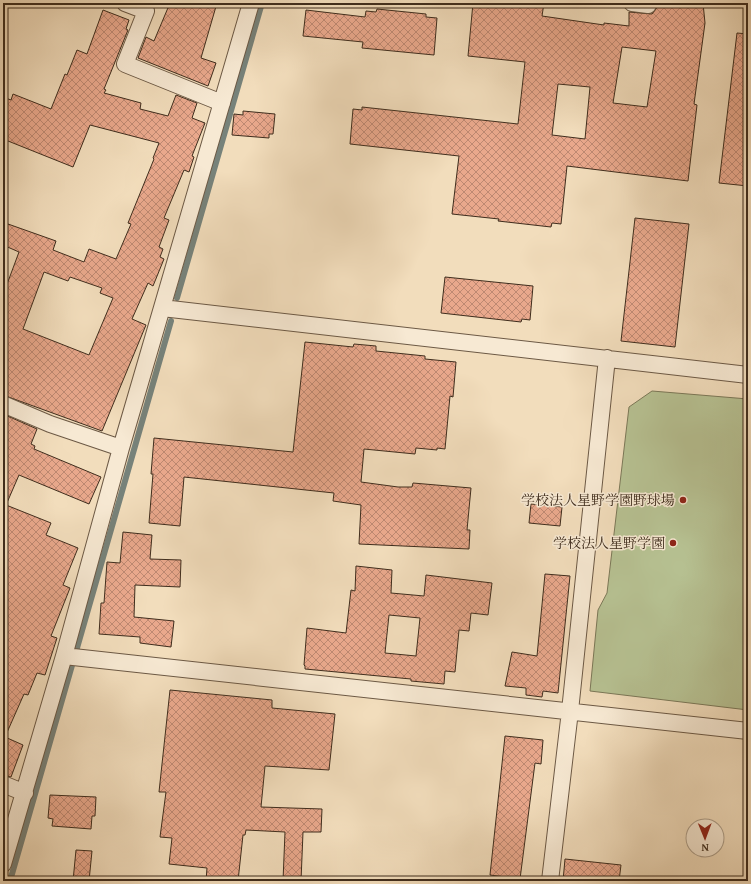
<svg xmlns="http://www.w3.org/2000/svg" width="751" height="884" font-family="'Gentium Book Plus','Noto Serif JP',serif">
  <defs>
    <pattern id="building-cross-hatch" width="8" height="8" patternUnits="userSpaceOnUse"><rect width="8" height="8" fill="#e9a88c"/><path d="M0 0l8 8M0 8l8-8" fill="none" stroke="#be8972"/></pattern>
  </defs>
  <rect width="100%" height="100%" fill="#f2ddbc"/>
  <filter id="stains"><feTurbulence type="fractalNoise" baseFrequency=".005" numOctaves="4"/><feColorMatrix values="0 0 0 0 .2 0 0 0 0 .09 0 0 0 0 .02 0 0 0 .5 -.17"/></filter>
  <radialGradient id="worn" r=".72"><stop offset=".6" stop-color="#630" stop-opacity="0"/><stop offset="1" stop-color="#630" stop-opacity=".3"/></radialGradient>
  <!-- park -->
  <path fill="#b7c293" stroke="#7b7858" d="M 652,391 L 748,399 L 748,710 L 590,691 L 598,610 L 607,593 L 629,407 Z"/>
  <g fill="none" stroke-linecap="round" stroke-linejoin="round">
    <!-- stream -->
    <path stroke="#77827a" stroke-width="6" d="M 177,298 L 262,3
      M 10,881 L 171,321"/>
  </g>
  <!-- building -->
  <path fill="url(#building-cross-hatch)" stroke="#3f2d1d" fill-rule="evenodd" d="M 170,3 L 217,3 L 201,58 L 216,63 L 208,86 L 138,58 L 146,37 L 154,41 Z
    M 473,3 L 544,3 L 542,16 L 604,25 L 604,23 L 629,26 L 629,12 L 652,14 L 656,9 L 658,3 L 703,3 L 705,23 L 694,104 L 697,105 L 688,181 L 567,166 L 561,224 L 552,223 L 551,227 L 498,221 L 499,219 L 452,214 L 459,156 L 350,144 L 353,109 L 362,110 L 362,107 L 518,124 L 525,62 L 468,56 ZM 622,47 L 656,51 L 647,107 L 613,103 ZM 558,84 L 590,87 L 585,139 L 552,135 Z
    M 377,9 L 426,14 L 426,17 L 437,18 L 434,55 L 362,48 L 363,42 L 303,36 L 306,10 L 365,17 L 366,11 L 376,12 Z
    M 103,10 L 129,20 L 126,29 L 128,30 L 104,89 L 106,90 L 104,93 L 141,103 L 140,109 L 168,116 L 176,95 L 197,103 L 192,118 L 205,123 L 192,156 L 194,157 L 189,172 L 184,170 L 164,218 L 169,220 L 159,247 L 163,249 L 160,257 L 164,259 L 153,286 L 148,283 L 132,319 L 146,325 L 102,431 L 3,395 L 3,295 L 19,252 L 3,245 L 3,235 L 8,224 L 56,241 L 53,250 L 84,262 L 89,249 L 116,259 L 131,224 L 128,223 L 154,159 L 153,158 L 159,143 L 90,125 L 73,167 L 3,139 L 3,97 L 11,100 L 13,94 L 51,109 L 65,74 L 67,75 L 77,50 L 87,54 ZM 44,272 L 68,281 L 70,277 L 102,288 L 100,293 L 113,298 L 89,355 L 23,329 Z
    M 737,33 L 748,34 L 748,186 L 719,183 Z
    M 243,111 L 275,114 L 273,134 L 269,134 L 269,138 L 232,135 L 234,114 L 243,115 Z
    M 635,218 L 689,224 L 675,347 L 621,341 Z
    M 445,277 L 533,286 L 530,320 L 522,319 L 521,322 L 441,313 Z
    M 305,342 L 353,347 L 354,344 L 376,346 L 376,351 L 425,356 L 425,359 L 456,362 L 453,397 L 450,396 L 445,449 L 437,448 L 437,450 L 416,448 L 415,454 L 364,449 L 361,482 L 398,487 L 412,487 L 413,483 L 471,488 L 467,530 L 470,530 L 469,549 L 359,544 L 361,505 L 333,501 L 334,493 L 184,477 L 180,526 L 149,523 L 153,474 L 151,474 L 154,438 L 293,452 Z
    M 3,414 L 37,429 L 31,444 L 35,446 L 34,449 L 101,477 L 89,504 L 19,475 L 6,505 L 51,523 L 46,535 L 78,548 L 63,585 L 70,588 L 51,636 L 57,638 L 45,675 L 37,673 L 28,695 L 24,694 L 5,737 L 23,745 L 11,777 L 3,775 Z
    M 531,504 L 562,507 L 560,526 L 529,523 Z
    M 123,532 L 152,535 L 150,559 L 181,560 L 180,587 L 135,585 L 134,617 L 174,621 L 171,647 L 140,643 L 140,637 L 99,634 L 101,603 L 104,603 L 107,562 L 120,563 Z
    M 356,566 L 392,570 L 391,593 L 424,596 L 426,575 L 492,583 L 488,615 L 471,613 L 469,631 L 459,630 L 455,672 L 445,671 L 444,684 L 411,681 L 411,679 L 305,669 L 305,666 L 304,665 L 307,628 L 346,633 L 351,590 L 355,591 ZM 389,615 L 420,618 L 416,656 L 385,653 Z
    M 545,574 L 570,576 L 558,693 L 543,691 L 542,697 L 526,695 L 526,688 L 505,686 L 512,652 L 537,656 Z
    M 170,690 L 272,700 L 272,708 L 335,714 L 329,770 L 265,766 L 261,807 L 322,809 L 321,832 L 303,832 L 301,881 L 283,881 L 285,832 L 246,830 L 245,835 L 243,835 L 238,881 L 206,881 L 207,868 L 169,864 L 172,838 L 160,837 L 166,792 L 159,792 Z
    M 505,736 L 543,740 L 541,764 L 535,763 L 520,879 L 490,875 Z
    M 50,795 L 96,797 L 95,816 L 92,816 L 91,829 L 52,826 L 53,819 L 48,818 Z
    M 76,850 L 92,851 L 89,881 L 73,881 Z
    M 565,859 L 621,865 L 619,881 L 563,881 Z"/>
  <g fill="none" stroke-linecap="round" stroke-linejoin="round">
    <defs>
      <path id="minor" d="M 125,3 L 146,11 L 125,64 L 222,103
        M 632,3 L 648,5 L 649,3
        M 162,308 L 748,375
        M 3,404 L 50,424 L 121,448
        M 64,656 L 748,731
        M 3,784 L 25,793
        M 3,864 L 64,656 L 121,448 L 251,3
        M 550,881 L 570,711 L 607,358"/>
    </defs>
    <!-- minor casing -->
    <use href="#minor" stroke="#6c5945" stroke-width="18"/>
    <!-- minor -->
    <use href="#minor" stroke="#f7e9d3" stroke-width="16"/>
  </g>
  <!-- markers -->
  <g fill="#8f2418" stroke="#f7e9d3" stroke-width="1.5">
    <circle cx="683" cy="500" r="4"/>
    <circle cx="673" cy="543" r="4"/>
  </g>
  <g text-anchor="middle" dominant-baseline="central" stroke-width="3" stroke-linejoin="round" paint-order="stroke">
    <!-- poi labels -->
    <g font-size="14" fill="#3f2d1d" stroke="#f7e9d3" text-anchor="end">
      <text x="675" y="500">学校法人星野学園野球場</text>
      <text x="665" y="543">学校法人星野学園</text>
    </g>
  </g>
  <!-- margin -->
  <rect width="751" height="884" fill="none" stroke="#f2ddbc" stroke-width="16"/>
  <rect x="4" y="4" width="743" height="876" fill="none" stroke="#3f2d1d" stroke-width="2"/>
  <rect x="8" y="8" width="735" height="868" fill="none" stroke="#3f2d1d"/>
  <!-- north arrow -->
  <g transform="translate(705 838) rotate(179)"><circle r="19" fill="#f7e9d3" stroke="#ad9e8a"/>
  <path d="M0-3L7 15L0 10L-7 15Z" fill="#8f2418"/>
  <text y="-6" font-size="11" font-weight="bold" text-anchor="middle" fill="#3f2d1d">N</text>
  </g>
  <rect width="100%" height="100%" filter="url(#stains)"/>
  <rect width="100%" height="100%" fill="url(#worn)"/>
</svg>
